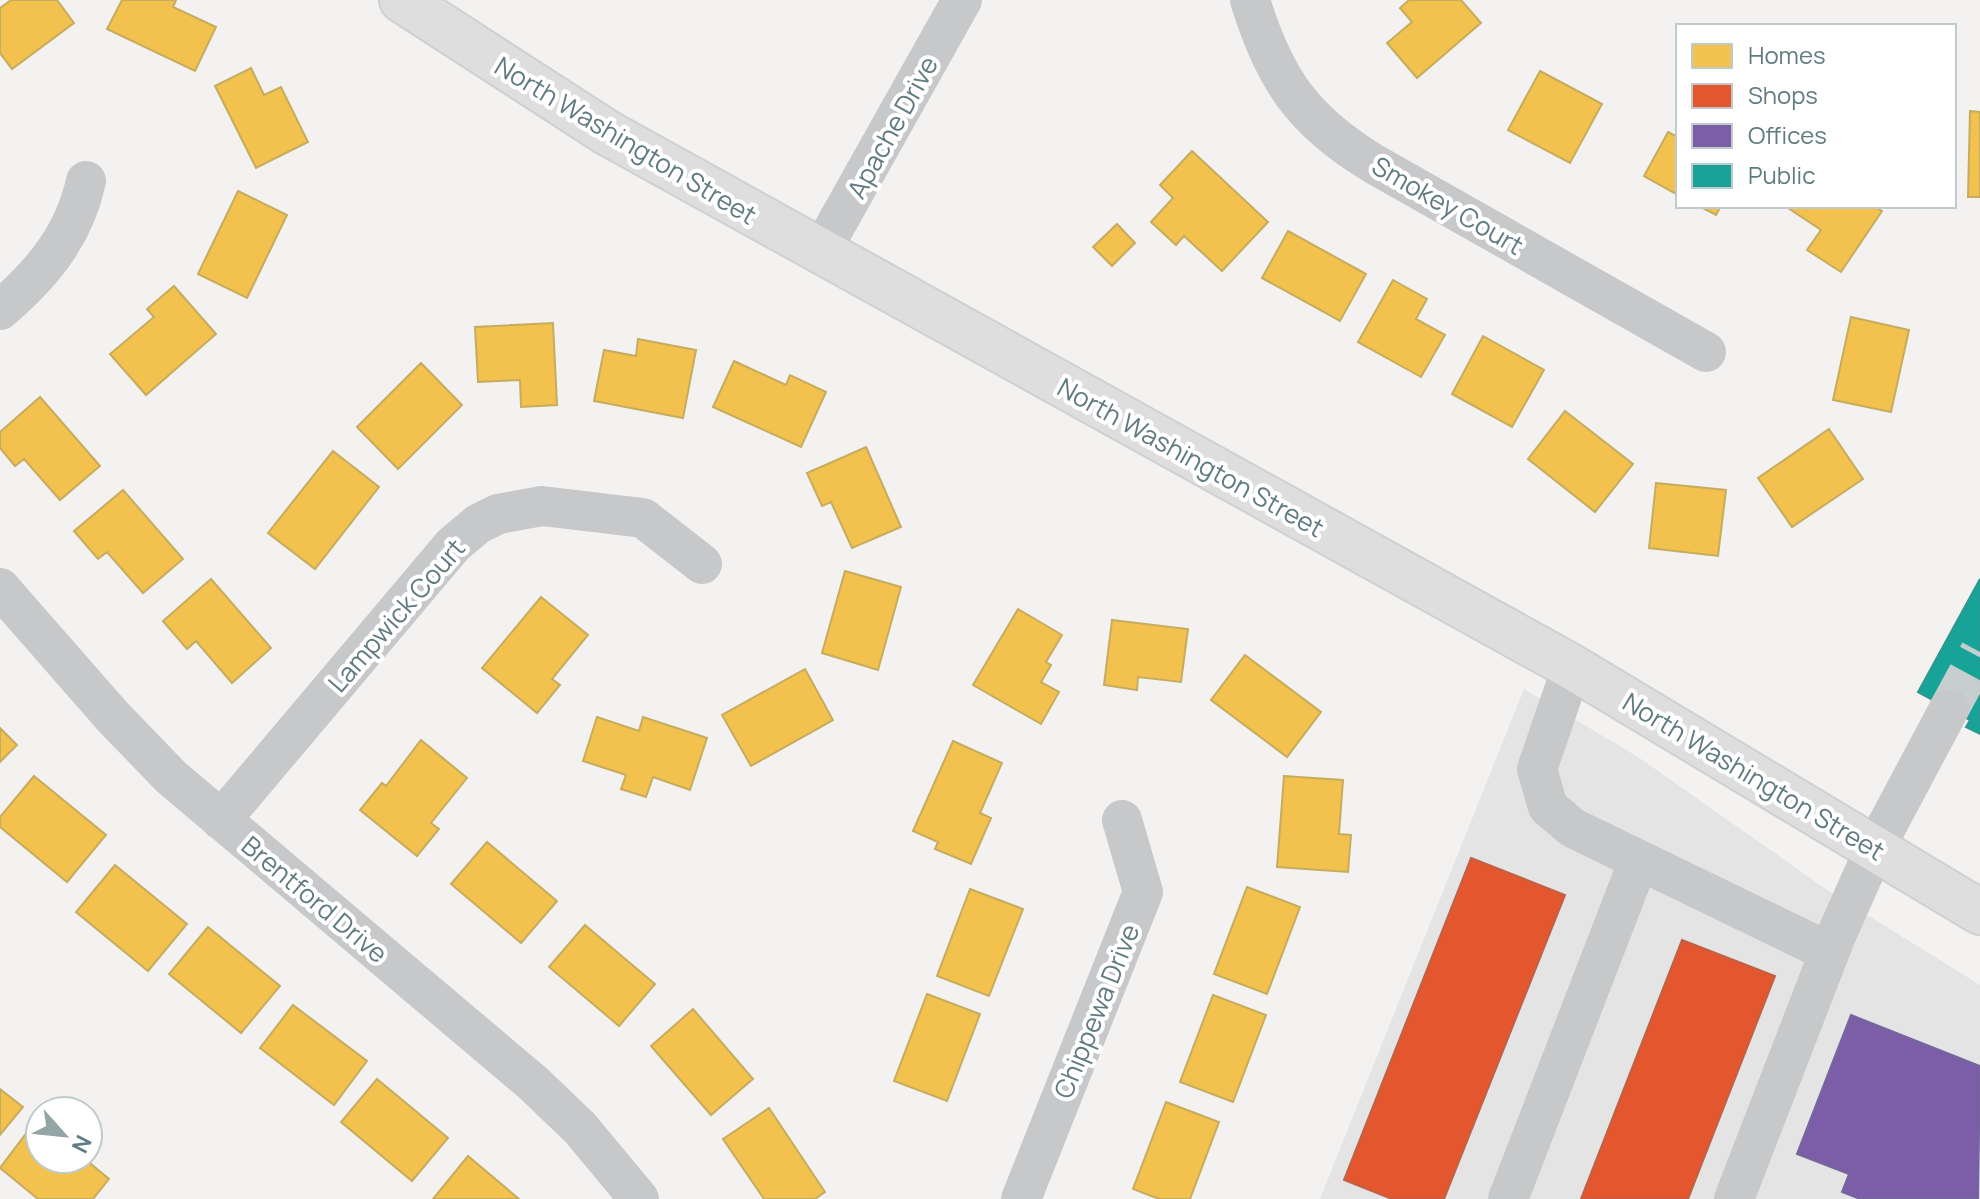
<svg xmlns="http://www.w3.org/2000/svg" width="1980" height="1199" font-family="Manrope,sans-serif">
  <rect width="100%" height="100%" fill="#f3f2f0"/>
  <!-- built -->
  <path fill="#e3e4e3" d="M 1524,689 L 1638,757 L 1830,892 L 1980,985 L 1980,1199 L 1320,1199 Z"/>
  <!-- homes -->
  <path fill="#f2c14e" stroke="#c6ac5e" stroke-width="2" d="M 11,0 L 57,0 L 74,23 L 12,69 L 0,53 L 0,8 Z
    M 122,0 L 176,0 L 173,7 L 216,27 L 195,71 L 107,29 Z
    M 1409,0 L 1461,0 L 1481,23 L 1417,78 L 1387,43 L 1412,22 L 1400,8 Z
    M 251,68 L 264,95 L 281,87 L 308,142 L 256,168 L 215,86 Z
    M 1540,71 L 1602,104 L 1570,163 L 1508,130 Z
    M 1970,111 L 1980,112 L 1980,197 L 1968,197 Z
    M 1668,132 L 1678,137 L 1678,195 L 1644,176 Z
    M 1192,151 L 1268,222 L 1222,271 L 1184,236 L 1176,245 L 1151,222 L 1173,198 L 1160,185 Z
    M 238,191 L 287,215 L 247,298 L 198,274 Z
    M 1699,206 L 1721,206 L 1716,215 Z
    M 1785,206 L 1874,206 L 1882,211 L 1841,272 L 1807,250 L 1821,230 Z
    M 1117,224 L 1135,243 L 1112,266 L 1093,247 Z
    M 1288,231 L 1366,274 L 1340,321 L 1262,278 Z
    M 1393,280 L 1427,299 L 1416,319 L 1445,335 L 1421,377 L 1358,342 Z
    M 174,286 L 216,334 L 146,395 L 110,354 L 154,317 L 147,309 Z
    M 1851,317 L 1909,330 L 1891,412 L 1833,400 Z
    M 553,323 L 557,405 L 521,407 L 520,380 L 478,382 L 475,327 Z
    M 1483,336 L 1544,370 L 1512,427 L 1452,394 Z
    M 638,339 L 696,350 L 683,418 L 594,401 L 604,350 L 636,356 Z
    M 734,361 L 786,385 L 790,375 L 826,392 L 801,447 L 713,407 Z
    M 421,363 L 462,405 L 398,469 L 357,427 Z
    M 40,397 L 100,466 L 60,500 L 24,459 L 15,466 L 0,448 L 0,432 Z
    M 1565,411 L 1633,464 L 1595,512 L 1528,459 Z
    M 1829,429 L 1863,479 L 1792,527 L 1758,478 Z
    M 866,447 L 901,527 L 852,548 L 831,502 L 822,506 L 807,473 Z
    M 333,451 L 379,487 L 315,569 L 268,533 Z
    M 1656,483 L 1726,490 L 1718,556 L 1649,548 Z
    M 123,490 L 183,559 L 143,593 L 107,552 L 98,559 L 74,531 Z
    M 845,571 L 901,587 L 878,670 L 822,653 Z
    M 211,579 L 271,648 L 232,683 L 196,641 L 187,649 L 163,621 Z
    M 541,597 L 588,635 L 552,679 L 560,685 L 537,713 L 482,668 Z
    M 1018,609 L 1062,635 L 1046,662 L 1051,665 L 1041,682 L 1059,692 L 1041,724 L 973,685 Z
    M 1112,620 L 1188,629 L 1181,682 L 1138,677 L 1137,690 L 1104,685 Z
    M 1245,655 L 1321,712 L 1287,757 L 1211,700 Z
    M 805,669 L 833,720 L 751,766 L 722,715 Z
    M 597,717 L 639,731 L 643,717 L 707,738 L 690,790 L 653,777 L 646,797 L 621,789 L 626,775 L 583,761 Z
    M 0,728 L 17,745 L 0,762 Z
    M 421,740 L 467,778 L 431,823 L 439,829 L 417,856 L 360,810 L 382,783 L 386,786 Z
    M 953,741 L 1002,763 L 980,813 L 991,818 L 971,864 L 935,849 L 938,842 L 913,831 Z
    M 34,776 L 106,835 L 67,882 L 0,827 L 0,817 Z
    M 1284,776 L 1343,780 L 1339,834 L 1351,835 L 1348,872 L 1277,867 Z
    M 487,842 L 557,901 L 521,943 L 451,884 Z
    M 115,865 L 187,924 L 148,971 L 76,912 Z
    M 1247,887 L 1300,907 L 1267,994 L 1214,974 Z
    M 970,889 L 1023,909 L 989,996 L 937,976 Z
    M 585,925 L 655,984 L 619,1026 L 549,967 Z
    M 208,927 L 280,986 L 241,1033 L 169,974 Z
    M 927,994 L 980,1014 L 947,1101 L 894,1081 Z
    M 1213,995 L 1266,1015 L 1233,1102 L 1180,1082 Z
    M 293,1005 L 367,1061 L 334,1105 L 260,1048 Z
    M 693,1009 L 753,1079 L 711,1115 L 651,1046 Z
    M 377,1079 L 448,1138 L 412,1181 L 341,1122 Z
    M 0,1089 L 23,1107 L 0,1135 Z
    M 1166,1102 L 1219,1122 L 1190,1199 L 1159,1199 L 1133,1189 Z
    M 769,1108 L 825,1192 L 815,1199 L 764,1199 L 723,1139 Z
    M 37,1119 L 40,1159 L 85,1159 L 109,1179 L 93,1199 L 38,1199 L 0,1168 Z
    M 468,1156 L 519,1199 L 433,1199 Z"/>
  <!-- shops -->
  <path fill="#e4572e" stroke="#bd6247" stroke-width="2" d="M 1471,858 L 1565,895 L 1444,1199 L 1392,1199 L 1344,1180 Z
    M 1682,940 L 1775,976 L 1688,1199 L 1581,1199 Z"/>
  <!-- offices -->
  <path fill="#7b5ea7" stroke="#73679c" stroke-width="2" d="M 1851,1015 L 1980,1066 L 1978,1199 L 1860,1199 L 1842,1192 L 1849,1174 L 1797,1154 Z"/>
  <!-- public -->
  <path fill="#17a398" stroke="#2d9791" stroke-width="2" d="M 1980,579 L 1980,734 L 1966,727 L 1970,720 L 1918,692 Z"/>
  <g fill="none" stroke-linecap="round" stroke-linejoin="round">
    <!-- minor-tunnel -->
    <path stroke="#c7cecf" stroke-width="40" stroke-dasharray="40 20" stroke-linecap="butt" d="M 1949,709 L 1980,652"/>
    <defs>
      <path id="major" d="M 402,0 L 606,132 L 1572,667 L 1980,912"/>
    </defs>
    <!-- major casing -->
    <use href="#major" stroke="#cfd0d0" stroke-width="48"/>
    <!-- minor -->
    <path stroke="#c7c8c9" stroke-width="40" d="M 1250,0 C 1274,79 1303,121 1374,164 L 1706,352
      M 820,253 L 962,0
      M 0,310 C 42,274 74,236 86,181
      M 0,588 L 113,717 L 171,777 L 533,1083 L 580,1128 L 639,1199
      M 1572,667 L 1537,769 L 1548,807 L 1573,828 L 1829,952
      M 221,820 L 453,545 L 478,524 L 498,514 L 542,506 L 643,518 L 702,564
      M 1021,1199 L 1143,892 L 1122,820
      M 1508,1199 L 1639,860
      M 1734,1199 L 1835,938 L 1875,848 L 1949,709"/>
    <!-- major -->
    <use href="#major" stroke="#dddedd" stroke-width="44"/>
  </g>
  <g text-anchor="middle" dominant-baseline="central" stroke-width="8" stroke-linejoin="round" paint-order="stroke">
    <!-- street labels -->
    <g font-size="26" fill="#617b82" stroke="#fff">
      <text transform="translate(892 127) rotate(-61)">Apache Drive</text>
      <text transform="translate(626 140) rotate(31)">North Washington Street</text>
      <text transform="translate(1448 205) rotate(30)">Smokey Court</text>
      <text transform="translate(1191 457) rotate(29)">North Washington Street</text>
      <text transform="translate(396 615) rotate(-49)">Lampwick Court</text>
      <text transform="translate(1754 776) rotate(31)">North Washington Street</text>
      <text transform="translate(315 899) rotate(40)">Brentford Drive</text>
      <text transform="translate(1096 1011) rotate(-68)">Chippewa Drive</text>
    </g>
  </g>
  <!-- legend -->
  <rect x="1676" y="24" width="280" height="184" fill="#ffffff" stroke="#c0cacd" stroke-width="2"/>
  <rect x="1692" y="44" width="40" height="24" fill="#f2c14e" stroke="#c0cacd" stroke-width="2"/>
  <text x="1748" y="64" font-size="24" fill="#617b82">Homes</text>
  <rect x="1692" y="84" width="40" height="24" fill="#e4572e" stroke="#c0cacd" stroke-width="2"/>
  <text x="1748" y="104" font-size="24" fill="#617b82">Shops</text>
  <rect x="1692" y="124" width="40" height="24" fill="#7b5ea7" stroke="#c0cacd" stroke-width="2"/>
  <text x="1748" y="144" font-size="24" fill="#617b82">Offices</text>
  <rect x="1692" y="164" width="40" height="24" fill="#17a398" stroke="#c0cacd" stroke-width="2"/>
  <text x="1748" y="184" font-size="24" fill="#617b82">Public</text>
  <!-- north arrow -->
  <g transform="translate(64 1135) rotate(117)"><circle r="38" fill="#ffffff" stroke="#c0cacd" stroke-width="2"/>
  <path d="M0-6L14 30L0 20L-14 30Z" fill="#94a5a8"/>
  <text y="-12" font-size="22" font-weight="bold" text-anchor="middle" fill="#617b82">N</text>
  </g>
</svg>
